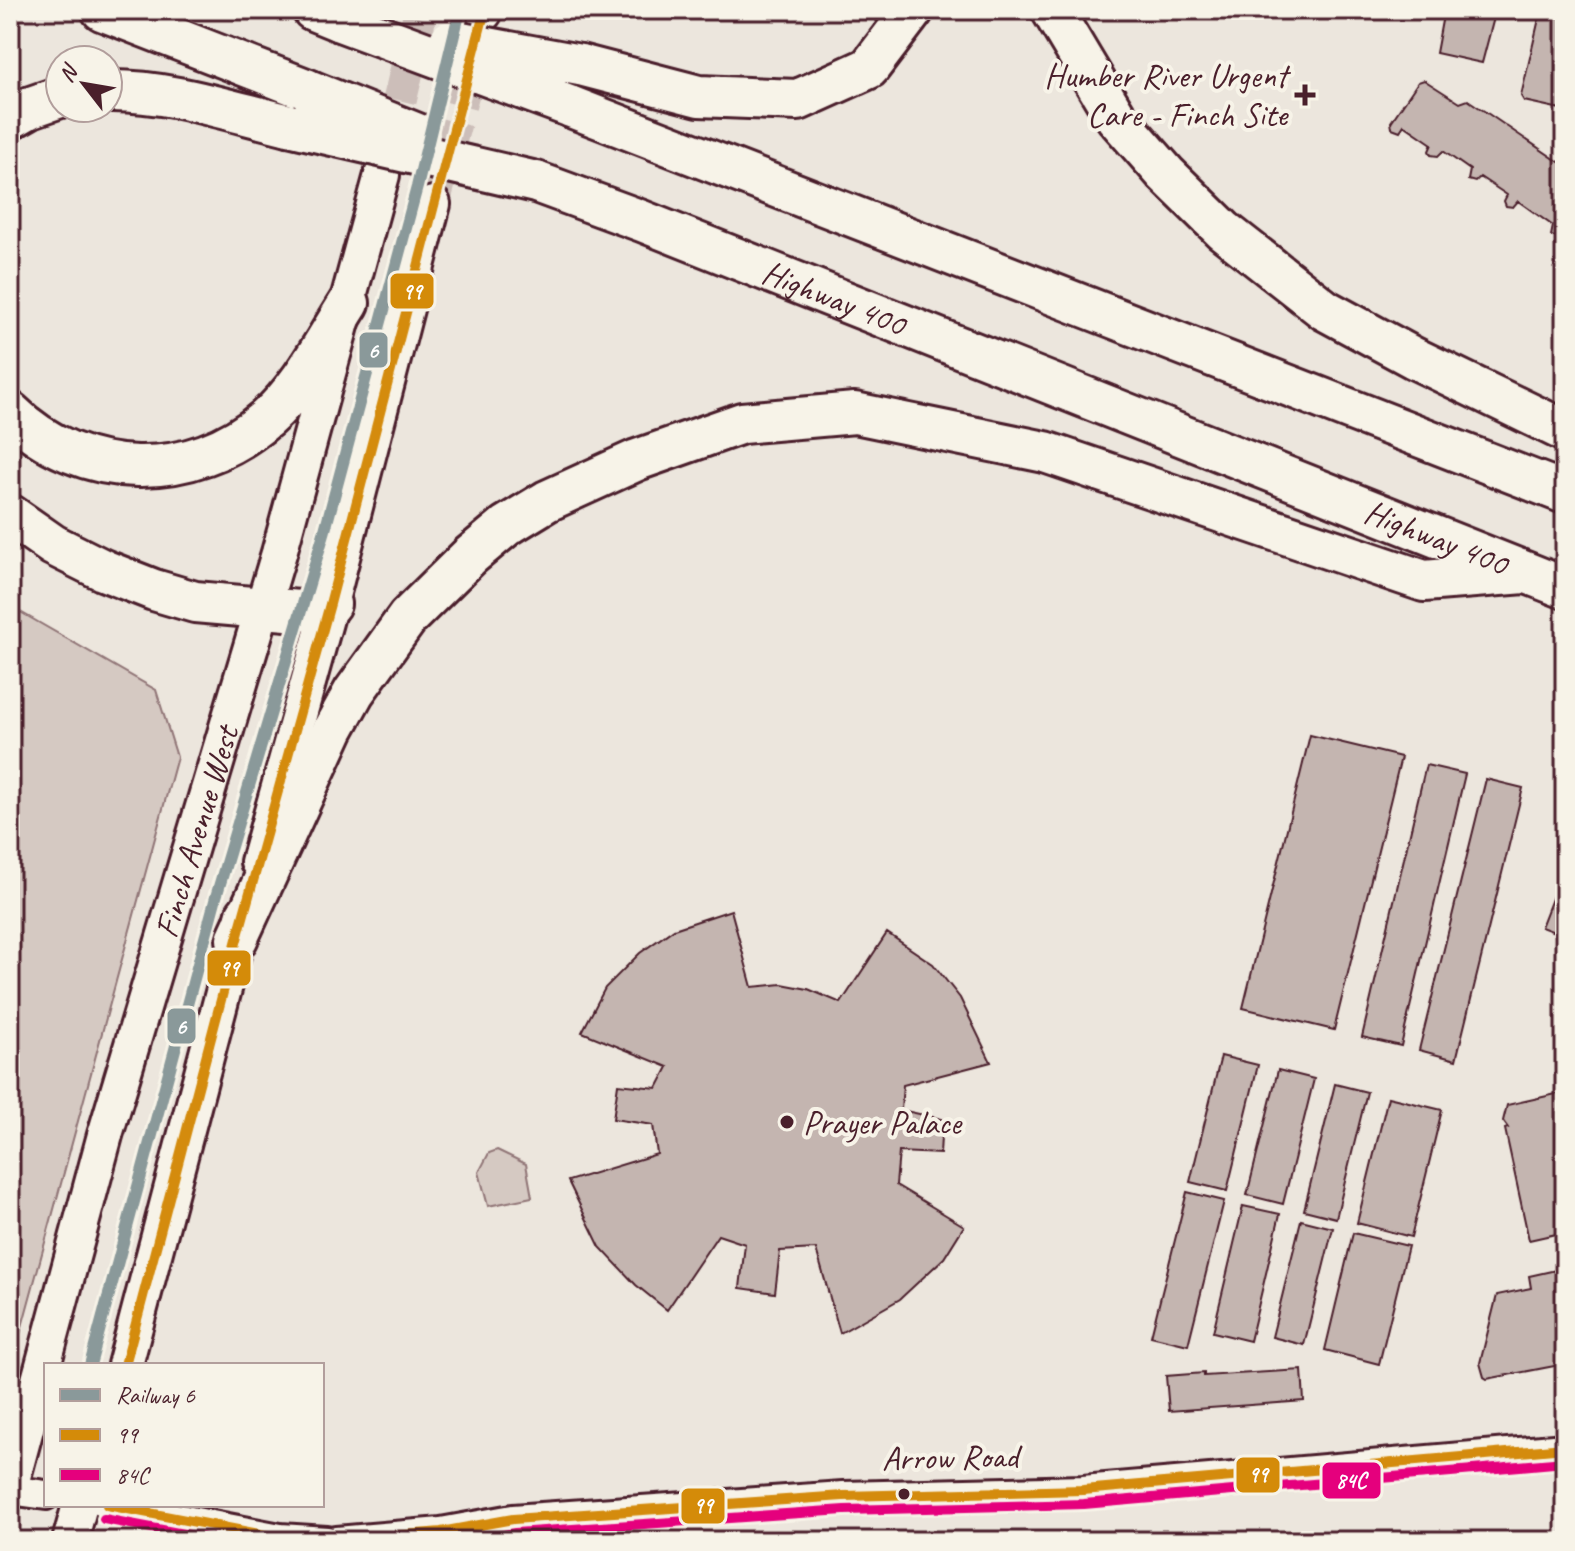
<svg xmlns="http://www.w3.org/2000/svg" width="1575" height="1551" font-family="Caveat,sans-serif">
  <rect width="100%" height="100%" fill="#ece6dd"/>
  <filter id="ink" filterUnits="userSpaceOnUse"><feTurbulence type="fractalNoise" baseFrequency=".0125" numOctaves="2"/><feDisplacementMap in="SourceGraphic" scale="16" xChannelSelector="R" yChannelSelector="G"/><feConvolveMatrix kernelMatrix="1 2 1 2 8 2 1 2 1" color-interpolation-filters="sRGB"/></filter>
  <g filter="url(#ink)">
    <!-- green -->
    <path fill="#d5c9c2" stroke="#907476" stroke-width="2" d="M 10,601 L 17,610 L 156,690 L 177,757 L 10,1371 L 10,1207 L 20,1204 L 10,1160 Z
      M 497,1150 L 526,1164 L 532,1197 L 488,1206 L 479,1172 L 489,1153 Z"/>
    <!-- building -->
    <path fill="#c4b5b0" stroke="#4a1f2b" stroke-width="2" d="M 1444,10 L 1496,10 L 1482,63 L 1436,53 Z
      M 1541,10 L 1565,10 L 1565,110 L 1524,101 L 1521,96 Z
      M 1424,80 L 1460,103 L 1468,100 L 1565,166 L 1565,233 L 1560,238 L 1551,236 L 1553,226 L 1518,201 L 1513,207 L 1506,206 L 1504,201 L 1507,195 L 1480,177 L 1475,182 L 1468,180 L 1470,170 L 1443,151 L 1438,156 L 1431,155 L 1429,151 L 1432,144 L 1404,125 L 1400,131 L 1392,128 L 1391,122 L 1418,82 Z
      M 1310,735 L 1401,757 L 1334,1030 L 1243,1008 Z
      M 1426,765 L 1465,774 L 1401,1046 L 1362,1037 Z
      M 1486,779 L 1523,788 L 1456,1060 L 1419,1050 Z
      M 1565,865 L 1565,936 L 1541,927 Z
      M 731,910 L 752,987 L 782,984 L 808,989 L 841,1003 L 887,933 L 933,964 L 960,998 L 991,1062 L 903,1085 L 901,1110 L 942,1119 L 940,1154 L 899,1152 L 896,1185 L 964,1226 L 944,1258 L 900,1299 L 840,1333 L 816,1249 L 780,1251 L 775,1293 L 740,1288 L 745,1244 L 718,1235 L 667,1310 L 636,1285 L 600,1247 L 568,1181 L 657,1154 L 653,1125 L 613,1119 L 618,1084 L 657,1088 L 668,1067 L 582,1032 L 605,988 L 640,953 L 674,929 Z
      M 1221,1056 L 1258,1065 L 1227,1191 L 1190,1182 Z
      M 1278,1070 L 1314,1079 L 1283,1204 L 1247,1195 Z
      M 1335,1084 L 1367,1092 L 1336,1218 L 1304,1210 Z
      M 1565,1092 L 1565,1232 L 1529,1240 L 1505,1129 L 1508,1128 L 1503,1121 L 1507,1105 Z
      M 1388,1097 L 1442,1110 L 1411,1237 L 1357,1223 Z
      M 1187,1192 L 1224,1201 L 1188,1345 L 1151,1336 Z
      M 1243,1206 L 1280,1214 L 1250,1341 L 1213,1332 Z
      M 1301,1220 L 1333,1228 L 1304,1345 L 1272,1337 Z
      M 1353,1233 L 1408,1246 L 1379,1364 L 1325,1350 Z
      M 1565,1268 L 1565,1364 L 1487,1379 L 1484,1377 L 1480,1363 L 1497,1295 L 1531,1288 L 1529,1276 Z
      M 1302,1370 L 1304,1401 L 1169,1411 L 1166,1376 L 1204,1373 L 1204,1376 Z"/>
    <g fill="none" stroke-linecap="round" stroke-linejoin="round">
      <!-- major-tunnel -->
      <path stroke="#ccbeb9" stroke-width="34" stroke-dasharray="34 17" stroke-linecap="butt" d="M 388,150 L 421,10
        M 433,204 L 475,46"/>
      <defs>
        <path id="minor" d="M 10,1490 L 46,1495
          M 107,1505 L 280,1538 L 327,1541
          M 337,1541 L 441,1532 L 513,1519 L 843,1496 L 1083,1490 L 1565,1448"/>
        <g id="major">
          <path d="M 484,13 L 485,10"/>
          <path d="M 258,862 L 330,604 L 433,204"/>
          <path d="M 125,1365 L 244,913"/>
          <path id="s1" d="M 10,1488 L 105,1135 L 279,553 L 382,175"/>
          <path d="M 70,1541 L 80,1505"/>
        </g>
        <g id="highway">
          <path d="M 102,10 L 308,90"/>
          <path d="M 313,10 L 340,21"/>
          <path d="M 1052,10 L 1116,117 L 1166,174 L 1223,230 L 1325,310 L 1414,358 L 1565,431"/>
          <path d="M 580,65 L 699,96 L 798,100 L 869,68 L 913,10"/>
          <path d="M 108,91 C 169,90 230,111 289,125"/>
          <path d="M 569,106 L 1565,493"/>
          <path d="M 10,119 L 31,107 L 60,97"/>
          <path id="s2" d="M 536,182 L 642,221 L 1565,588"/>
          <path d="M 10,412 C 81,482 192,484 267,418 C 302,387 324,342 349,303"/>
          <path d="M 10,515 L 53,545 L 103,570 L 154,590 L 195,602 L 299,611 L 330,604"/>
          <path d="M 237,939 L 334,728 L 354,692 L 408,617 L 470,556 L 506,526 L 547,501 L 637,460 L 742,423 L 855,413 L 1045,452 L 1424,581 L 1525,573"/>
        </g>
      </defs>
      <!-- minor casing -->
      <use href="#minor" stroke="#4a1f2b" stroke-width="34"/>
      <!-- major casing -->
      <use href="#major" stroke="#4a1f2b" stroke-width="40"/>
      <!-- highway casing -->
      <use href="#highway" stroke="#4a1f2b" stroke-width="46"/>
      <!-- minor -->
      <use href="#minor" stroke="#f7f3e8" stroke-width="28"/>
      <!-- major -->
      <use href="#major" stroke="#f7f3e8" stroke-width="34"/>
      <!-- highway -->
      <use href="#highway" stroke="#f7f3e8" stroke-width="40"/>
      <defs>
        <path id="highway-bridge" d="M 340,21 L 569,106
          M 450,41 L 580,65
          M 308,90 L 420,135
          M 289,125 L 536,182"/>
      </defs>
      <!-- highway-bridge casing -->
      <use href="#highway-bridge" stroke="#4a1f2b" stroke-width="46" stroke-linecap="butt"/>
      <!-- highway-bridge -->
      <use href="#highway-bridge" stroke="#f7f3e8" stroke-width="40"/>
      <defs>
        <path id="bus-1" d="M 125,1365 L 237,939 L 330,604 L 485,10
          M 107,1505 L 280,1538 L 327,1541
          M 337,1541 L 441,1532 L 513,1519 L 843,1496 L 1083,1490 L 1565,1448"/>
        <path id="bus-2" d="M 104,1519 L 221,1541
          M 470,1541 L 515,1533 L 844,1510 L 1084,1504 L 1565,1462"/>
      </defs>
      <!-- bus-1 casing -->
      <use href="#bus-1" stroke="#f7f3e8" stroke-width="16"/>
      <!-- bus-2 casing -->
      <use href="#bus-2" stroke="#f7f3e8" stroke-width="16"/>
      <!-- bus-1 -->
      <use href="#bus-1" stroke="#d48b09" stroke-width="10"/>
      <!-- bus-2 -->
      <use href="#bus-2" stroke="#e5007d" stroke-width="10"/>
      <defs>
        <path id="rail-1" d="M 90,1365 L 216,897 L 325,530 L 417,187 L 460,10"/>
      </defs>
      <!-- rail-1 casing -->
      <use href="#rail-1" stroke="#f7f3e8" stroke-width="18"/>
      <!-- rail-1 -->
      <use href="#rail-1" stroke="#8a999a" stroke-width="12"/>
    </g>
  </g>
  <!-- markers -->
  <g fill="#4a1f2b" stroke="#f7f3e8" stroke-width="3">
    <path d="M1301 83h8v8h8v8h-8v8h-8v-8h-8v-8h8z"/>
    <circle cx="787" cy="1122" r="8"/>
    <circle cx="904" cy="1494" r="7"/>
  </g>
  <g text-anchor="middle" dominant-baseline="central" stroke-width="8" stroke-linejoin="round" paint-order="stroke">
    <!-- poi labels -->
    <g font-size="34" fill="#4a1f2b" stroke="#f7f3e8" text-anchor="end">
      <text x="1287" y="75">Humber River Urgent<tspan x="1287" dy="39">Care - Finch Site</tspan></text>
      <text x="803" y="1122" text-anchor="start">Prayer Palace</text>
    </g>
    <!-- street labels -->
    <g font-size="34" fill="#4a1f2b" stroke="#f7f3e8">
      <text stroke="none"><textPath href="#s2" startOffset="320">Highway 400</textPath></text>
      <text stroke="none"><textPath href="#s2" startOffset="968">Highway 400</textPath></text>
      <text stroke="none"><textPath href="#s1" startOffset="682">Finch Avenue West</textPath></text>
      <text transform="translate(950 1457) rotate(-1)">Arrow Road</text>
    </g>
  </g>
  <g stroke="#f7f3e8" stroke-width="3">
    <rect x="389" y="272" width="46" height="38" rx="8" fill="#d48b09"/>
    <rect x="358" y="331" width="31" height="38" rx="8" fill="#8a999a"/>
    <rect x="206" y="949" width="46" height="38" rx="8" fill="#d48b09"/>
    <rect x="166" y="1007" width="31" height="38" rx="8" fill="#8a999a"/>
    <rect x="1235" y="1456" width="46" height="38" rx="8" fill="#d48b09"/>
    <rect x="1321" y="1461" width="61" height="39" rx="8" fill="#e5007d"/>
    <rect x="680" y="1487" width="46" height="38" rx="8" fill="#d48b09"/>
  </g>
  <g font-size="22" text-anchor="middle" font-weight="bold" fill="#fff">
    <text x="412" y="299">99</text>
    <text x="373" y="358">6</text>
    <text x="229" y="976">99</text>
    <text x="181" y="1034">6</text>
    <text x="1258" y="1482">99</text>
    <text x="1351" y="1488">84C</text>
    <text x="703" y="1513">99</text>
  </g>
  <!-- margin -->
  <rect width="1575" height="1551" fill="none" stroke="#f7f3e8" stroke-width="40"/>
  <rect x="20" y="20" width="1535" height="1511" fill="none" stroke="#4a1f2b" stroke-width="3" filter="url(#ink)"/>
  <!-- legend -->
  <rect x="44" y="1363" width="280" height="144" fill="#f7f3e8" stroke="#b29e9c" stroke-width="2"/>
  <rect x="60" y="1389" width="40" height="12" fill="#8a999a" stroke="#b29e9c" stroke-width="2"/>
  <text x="116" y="1403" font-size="24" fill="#4a1f2b">Railway 6</text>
  <rect x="60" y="1429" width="40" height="12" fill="#d48b09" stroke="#b29e9c" stroke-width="2"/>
  <text x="116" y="1443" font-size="24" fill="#4a1f2b">99</text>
  <rect x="60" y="1469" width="40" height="12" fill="#e5007d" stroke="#b29e9c" stroke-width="2"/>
  <text x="116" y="1483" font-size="24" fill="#4a1f2b">84C</text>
  <!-- north arrow -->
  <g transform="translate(84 84) rotate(301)"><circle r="38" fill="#f7f3e8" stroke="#b29e9c" stroke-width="2"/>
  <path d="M0-6L14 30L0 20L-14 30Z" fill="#4a1f2b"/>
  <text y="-12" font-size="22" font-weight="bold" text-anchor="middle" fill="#4a1f2b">N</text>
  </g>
</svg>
